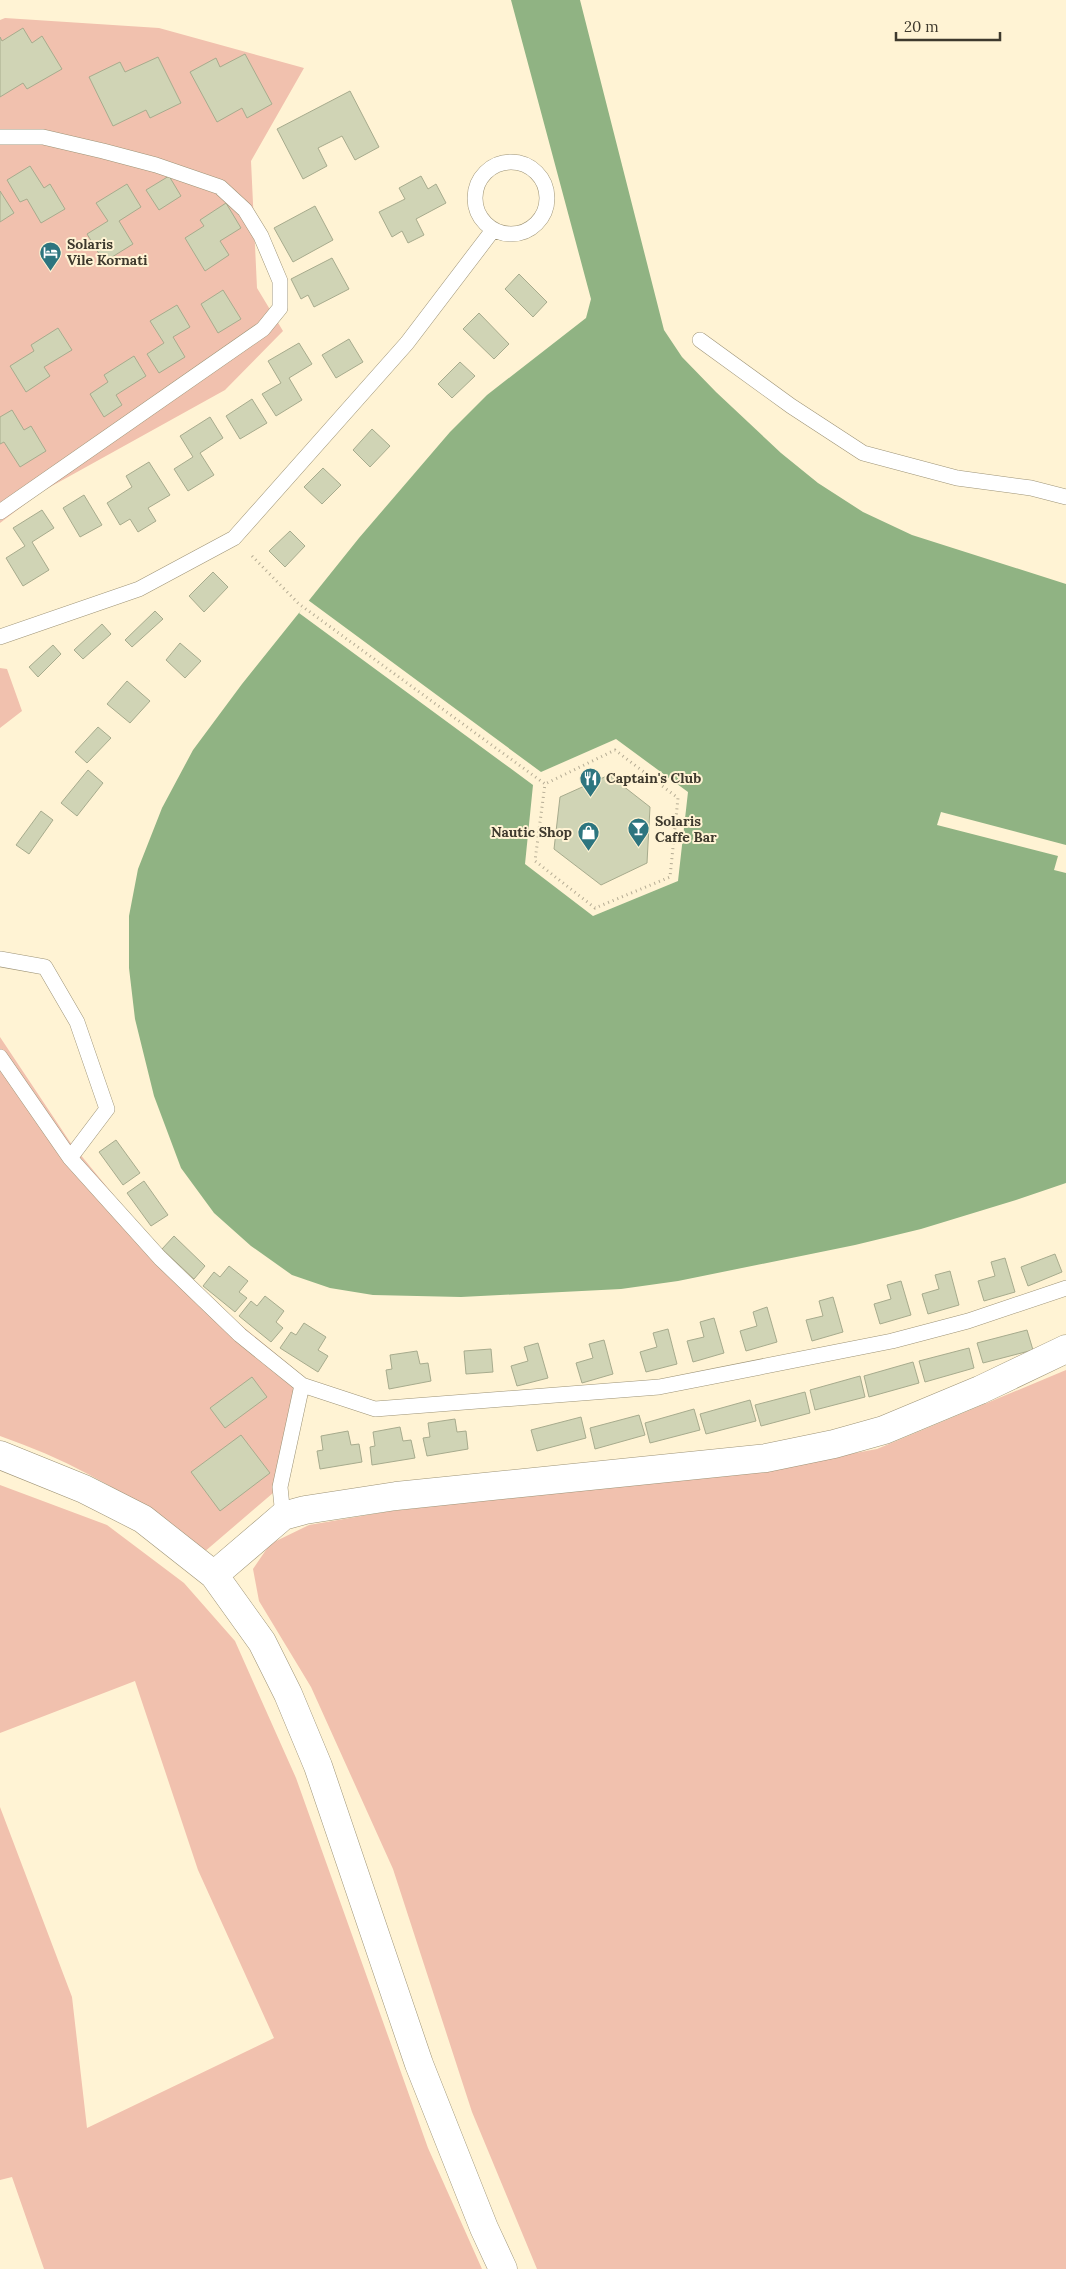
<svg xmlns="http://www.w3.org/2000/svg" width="1066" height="2269" font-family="Lora,serif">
  <rect width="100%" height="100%" fill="#fff3d4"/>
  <!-- green -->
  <path fill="#f1c1ae" d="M 5,18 L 159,28 L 304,68 L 251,161 L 257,288 L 283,331 L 225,390 L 41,492 L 0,523 L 0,20 Z
    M 0,668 L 7,669 L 22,711 L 0,728 Z
    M 0,1037 L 70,1142 L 130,1215 L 202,1293 L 298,1372 L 280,1487 L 203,1553 C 144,1501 75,1462 0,1436 Z
    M 1066,1370 L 1066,2269 L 537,2269 L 472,2112 L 393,1869 L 311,1687 L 259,1601 L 253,1569 L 270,1544 L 309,1525 L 391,1511 L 791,1465 L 877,1449 Z
    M 0,1485 L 107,1525 L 184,1583 L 235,1641 L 296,1778 L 428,2148 L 482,2269 L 44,2269 L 12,2177 L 0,2180 L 0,1807 L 72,1997 L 87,2128 L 274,2038 L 198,1870 L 135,1681 L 0,1733 Z"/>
  <!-- water -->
  <path fill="#90b383" d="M 511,0 L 580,0 L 664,330 L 682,357 L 716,392 L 781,453 L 818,483 L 863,512 L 912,535 L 1066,584 L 1066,1183 L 1016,1200 L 921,1229 L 855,1245 L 678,1281 L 621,1289 L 461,1297 L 373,1295 L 330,1288 L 292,1275 L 251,1246 L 214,1213 L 181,1168 L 154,1096 L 135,1019 L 129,968 L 129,916 L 138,869 L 162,808 L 193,750 L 242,684 L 359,538 L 450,432 L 487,395 L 586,318 L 591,299 Z"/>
  <!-- pier -->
  <path fill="#fff3d4" d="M 308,600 L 541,772 L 616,739 L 688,792 L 678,881 L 593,916 L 525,864 L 533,785 L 299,613 Z
    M 941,812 L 1066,845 L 1066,873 L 1054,870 L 1058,856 L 937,825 Z"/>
  <!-- building -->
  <path fill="#d0d4b5" stroke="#a7ab8d" d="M 23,28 L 32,43 L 42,36 L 62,69 L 27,89 L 23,83 L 0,97 L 0,37 L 2,41 Z
    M 245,54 L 272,104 L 247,118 L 242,108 L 217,122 L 190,72 L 216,58 L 220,67 Z
    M 158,57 L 181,103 L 150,118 L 146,110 L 113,126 L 89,77 L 120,62 L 125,72 Z
    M 350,91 L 379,147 L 355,160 L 342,136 L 318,148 L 327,166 L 303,179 L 277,129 Z
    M 30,166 L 44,188 L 50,184 L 65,209 L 41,223 L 27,199 L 20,202 L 7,180 Z
    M 169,176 L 181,196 L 159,210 L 146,190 Z
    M 421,176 L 428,189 L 436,184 L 446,203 L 416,219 L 424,235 L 408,243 L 402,231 L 392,237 L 379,212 L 405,199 L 399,188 Z
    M 127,184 L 141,207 L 119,221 L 133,244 L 104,262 L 87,234 L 108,221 L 96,203 Z
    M 0,191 L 14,213 L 0,222 Z
    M 226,203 L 241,228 L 220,241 L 229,255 L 205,271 L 185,238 L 204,226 L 200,220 Z
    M 315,206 L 333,240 L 293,262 L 274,228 Z
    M 332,258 L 349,289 L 314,307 L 308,295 L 301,299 L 291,279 Z
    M 519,274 L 547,302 L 533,317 L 505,289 Z
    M 223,290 L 241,319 L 218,333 L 201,304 Z
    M 177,305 L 190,327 L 173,337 L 185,357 L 159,373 L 147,354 L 164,343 L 150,321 Z
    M 479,313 L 509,344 L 494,359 L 463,329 Z
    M 58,328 L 72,350 L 44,367 L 50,376 L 26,392 L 10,366 L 34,351 L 31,345 Z
    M 349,339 L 363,362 L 336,378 L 322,355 Z
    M 299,343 L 312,364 L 289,378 L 302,400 L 276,416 L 262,394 L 281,383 L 268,361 Z
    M 134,356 L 146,376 L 116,395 L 122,405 L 104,417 L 90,394 L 108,382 L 104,375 Z
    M 460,362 L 475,376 L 452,398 L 438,384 Z
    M 252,399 L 267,423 L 240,439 L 226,416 Z
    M 12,410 L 24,430 L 31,426 L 46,451 L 20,467 L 4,442 L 0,444 L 0,417 Z
    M 210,417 L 223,438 L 200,453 L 214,475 L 188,491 L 174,469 L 193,457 L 180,436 Z
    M 372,429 L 390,446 L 370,467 L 353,450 Z
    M 149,462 L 170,495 L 148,508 L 156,521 L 138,532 L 130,519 L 120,525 L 107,503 L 132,487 L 126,476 Z
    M 323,468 L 341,485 L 322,504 L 304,487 Z
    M 84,495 L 102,525 L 80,537 L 63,508 Z
    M 42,510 L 54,528 L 32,542 L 49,570 L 23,586 L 6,558 L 25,546 L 13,528 Z
    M 290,531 L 305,546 L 285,567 L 269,551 Z
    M 213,572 L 228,587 L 204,612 L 189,596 Z
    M 155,611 L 163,619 L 132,647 L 125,640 Z
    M 102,624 L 111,634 L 83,659 L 74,650 Z
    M 180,643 L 201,661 L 185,678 L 166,660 Z
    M 53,645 L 61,654 L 38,677 L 29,667 Z
    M 127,681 L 150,701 L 130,723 L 107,704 Z
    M 98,727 L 111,738 L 87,763 L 75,752 Z
    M 88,770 L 103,783 L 77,816 L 61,803 Z
    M 609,775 L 650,807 L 647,863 L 601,885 L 554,849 L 560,797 Z
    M 41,811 L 53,820 L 29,854 L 16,845 Z
    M 116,1140 L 140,1173 L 123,1185 L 99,1152 Z
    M 144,1181 L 168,1215 L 151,1226 L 127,1193 Z
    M 174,1236 L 205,1266 L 194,1279 L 162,1249 Z
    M 1055,1254 L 1062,1272 L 1028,1286 L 1021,1267 Z
    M 1005,1258 L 1015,1292 L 984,1301 L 978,1281 L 995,1276 L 991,1262 Z
    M 229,1266 L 248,1281 L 239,1292 L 247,1298 L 235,1312 L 203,1286 L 214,1272 L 220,1277 Z
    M 950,1271 L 959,1305 L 928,1314 L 922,1294 L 939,1289 L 935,1275 Z
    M 901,1281 L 911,1315 L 880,1324 L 874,1304 L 891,1299 L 887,1285 Z
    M 265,1296 L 284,1311 L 276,1322 L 283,1328 L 271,1342 L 239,1316 L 251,1301 L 257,1306 Z
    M 833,1297 L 843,1332 L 812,1341 L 806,1320 L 823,1316 L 819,1301 Z
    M 767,1307 L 777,1342 L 746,1351 L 740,1331 L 757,1326 L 753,1312 Z
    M 714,1318 L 724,1353 L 693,1362 L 687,1341 L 704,1337 L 700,1322 Z
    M 304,1323 L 326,1337 L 318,1350 L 328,1356 L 318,1372 L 280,1348 L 291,1332 L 296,1335 Z
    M 668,1329 L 677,1364 L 646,1372 L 640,1352 L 657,1347 L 653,1333 Z
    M 1027,1330 L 1033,1350 L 983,1363 L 977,1343 Z
    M 604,1340 L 613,1374 L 582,1383 L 576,1363 L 593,1358 L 589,1344 Z
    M 538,1343 L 548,1378 L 517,1386 L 511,1366 L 528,1361 L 524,1347 Z
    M 969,1348 L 974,1368 L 925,1382 L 919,1361 Z
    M 491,1349 L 493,1372 L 466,1374 L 464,1351 Z
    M 417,1351 L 420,1364 L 428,1363 L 431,1381 L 389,1389 L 386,1370 L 392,1369 L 390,1355 Z
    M 913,1362 L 919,1383 L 869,1397 L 864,1376 Z
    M 860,1376 L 865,1397 L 815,1410 L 810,1390 Z
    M 252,1377 L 267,1397 L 225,1428 L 210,1408 Z
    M 805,1392 L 810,1413 L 761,1426 L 755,1405 Z
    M 750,1400 L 756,1421 L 706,1434 L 700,1414 Z
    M 694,1409 L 700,1430 L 650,1443 L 645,1423 Z
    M 639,1415 L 645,1435 L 595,1449 L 590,1428 Z
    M 581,1417 L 586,1438 L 537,1451 L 531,1430 Z
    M 455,1419 L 457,1432 L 466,1431 L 468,1449 L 427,1456 L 423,1438 L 430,1437 L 428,1423 Z
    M 400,1427 L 403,1441 L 411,1440 L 415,1458 L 372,1465 L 370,1447 L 375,1446 L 373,1432 Z
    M 348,1431 L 351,1445 L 359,1444 L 362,1462 L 320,1469 L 317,1451 L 323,1450 L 321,1436 Z
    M 241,1435 L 270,1473 L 220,1511 L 191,1472 Z"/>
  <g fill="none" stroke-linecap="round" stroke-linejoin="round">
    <defs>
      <path id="lane" d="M 0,137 L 43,137 L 103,151 L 156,165 L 220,187 L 245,210 L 261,236 L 280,281 L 280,308 L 263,329 L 0,512
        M475 198a36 36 0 1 1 72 0a36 36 0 1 1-72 0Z
        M 700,340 L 791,406 L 863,453 L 957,478 L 1031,488 L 1066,497
        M 0,637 L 139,589 L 234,538 L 407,343 L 493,230
        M 0,959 L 45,967 L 77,1022 L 107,1109 L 70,1158
        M 0,1057 L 70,1158 L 160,1258 L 240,1335 L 302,1385 L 375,1409 L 659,1387 L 892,1341 L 968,1321 L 1066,1288
        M 283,1516 L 280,1487 L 302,1385"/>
      <path id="street" d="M 0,1455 L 84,1489 L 143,1519 L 214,1575 L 262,1642 L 288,1694 L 318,1766 L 419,2064 L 484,2228 L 503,2269
        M 214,1575 L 283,1516 L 305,1510 L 396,1496 L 766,1458 L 834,1444 L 884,1430 L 980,1390 L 1066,1349"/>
    </defs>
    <!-- lane casing -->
    <use href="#lane" stroke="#9d9376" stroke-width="16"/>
    <!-- street casing -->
    <use href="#street" stroke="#9d9376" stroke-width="29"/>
    <!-- path -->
    <path stroke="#b5ac94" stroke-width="3" stroke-dasharray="1 4" stroke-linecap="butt" d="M 252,556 L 299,604 L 545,784 L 535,861 L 595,908 L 670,877 L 678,798 L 615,750 L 545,784"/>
    <!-- lane -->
    <use href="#lane" stroke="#fff" stroke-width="15"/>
    <!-- street -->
    <use href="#street" stroke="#fff" stroke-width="28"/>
  </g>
  <!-- icons -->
  <defs>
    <symbol id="hotel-pin" viewBox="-11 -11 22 30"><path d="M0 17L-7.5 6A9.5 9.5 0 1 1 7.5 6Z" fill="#2d757f" stroke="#fff3d4"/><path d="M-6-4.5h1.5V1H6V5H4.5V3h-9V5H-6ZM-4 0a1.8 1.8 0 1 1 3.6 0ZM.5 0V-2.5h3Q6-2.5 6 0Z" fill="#fff"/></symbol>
    <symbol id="restaurant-pin" viewBox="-11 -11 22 30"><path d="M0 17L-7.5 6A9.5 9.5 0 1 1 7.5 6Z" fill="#2d757f" stroke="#fff3d4"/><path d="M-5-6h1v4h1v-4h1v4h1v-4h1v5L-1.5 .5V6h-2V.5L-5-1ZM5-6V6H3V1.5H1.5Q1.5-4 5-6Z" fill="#fff"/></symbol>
    <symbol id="bar-pin" viewBox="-11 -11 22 30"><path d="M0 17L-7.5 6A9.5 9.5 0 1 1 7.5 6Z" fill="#2d757f" stroke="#fff3d4"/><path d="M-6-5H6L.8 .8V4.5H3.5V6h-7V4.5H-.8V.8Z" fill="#fff"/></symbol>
    <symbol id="shop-pin" viewBox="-11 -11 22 30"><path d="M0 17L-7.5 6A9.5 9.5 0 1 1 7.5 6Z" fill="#2d757f" stroke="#fff3d4"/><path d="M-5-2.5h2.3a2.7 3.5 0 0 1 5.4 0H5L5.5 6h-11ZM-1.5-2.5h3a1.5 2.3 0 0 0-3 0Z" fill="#fff"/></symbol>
  </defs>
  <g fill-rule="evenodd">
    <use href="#hotel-pin" x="38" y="240" width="25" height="34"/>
    <use href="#restaurant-pin" x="578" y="766" width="25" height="34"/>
    <use href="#bar-pin" x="626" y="816" width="25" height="34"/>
    <use href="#shop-pin" x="576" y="820" width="25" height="34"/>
  </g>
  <g text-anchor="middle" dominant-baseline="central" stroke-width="4" stroke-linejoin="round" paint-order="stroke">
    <!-- poi labels -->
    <g font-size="14" font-weight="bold" fill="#3e392d" stroke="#fff3d4" text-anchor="start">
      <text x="67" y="244">Solaris<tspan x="67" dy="16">Vile Kornati</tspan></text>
      <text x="606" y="778">Captain's Club</text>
      <text x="655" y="821">Solaris<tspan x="655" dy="16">Caffe Bar</tspan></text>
      <text x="572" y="832" text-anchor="end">Nautic Shop</text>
    </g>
  </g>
  <!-- scale -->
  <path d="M896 32v8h104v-8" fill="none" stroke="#3e392d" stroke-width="2.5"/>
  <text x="904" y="32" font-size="15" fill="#3e392d" stroke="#fff3d4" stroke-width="4" paint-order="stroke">20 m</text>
</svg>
